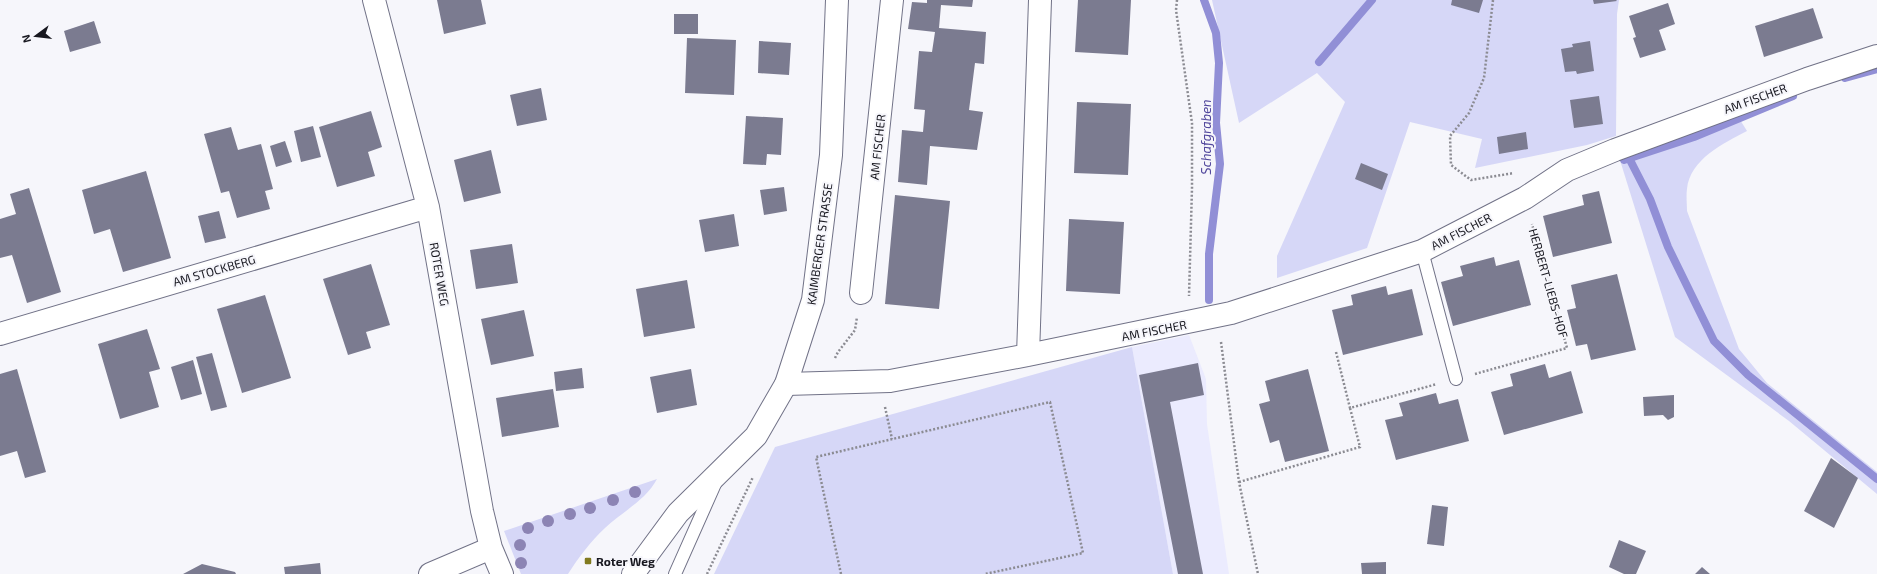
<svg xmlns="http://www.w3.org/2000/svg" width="1877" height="574" font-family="'Exo 2',sans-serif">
  <rect width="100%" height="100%" fill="#f6f6fb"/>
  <!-- built -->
  <path fill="#ebebfe" d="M 1189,335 L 1206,379 L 1207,424 L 1229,574 L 1173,574 L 1132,347 Z"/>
  <!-- green -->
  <path fill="#d6d7f7" d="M 1212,0 L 1619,0 L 1617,14 L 1616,136 L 1587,145 L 1475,168 L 1482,139 L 1410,122 L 1367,248 L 1277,278 L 1277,256 L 1345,102 L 1317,73 L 1239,123 Z
    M 1737,115 L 1747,131 C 1724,143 1690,159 1687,189 C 1686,196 1687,204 1687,211 L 1739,349 L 1767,383 L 1877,472 L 1877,494 L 1789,421 L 1675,337 L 1619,157 Z
    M 1132,347 L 1173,574 L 714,574 L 775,447 Z
    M 657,479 C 646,500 622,512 605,528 C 590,542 579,557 568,574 L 521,574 L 504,531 Z"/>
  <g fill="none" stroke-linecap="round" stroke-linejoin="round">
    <!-- stream -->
    <path stroke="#918fd6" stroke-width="8" d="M 1204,0 L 1216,33 L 1219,63 L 1216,123 L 1220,164 L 1209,254 L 1209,300
      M 1319,62 L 1372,0
      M 1845,78 L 1877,69
      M 1629,158 L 1650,199 L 1668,247 L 1714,341 L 1748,375 L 1877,479
      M 1624,160 L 1694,137 L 1793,96"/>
  </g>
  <!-- building -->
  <path fill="#7b7b90" d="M 437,0 L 481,0 L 486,24 L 444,34 Z
    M 927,0 L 973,0 L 972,7 L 941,5 L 939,28 L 986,32 L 984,64 L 975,63 L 969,110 L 983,112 L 977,150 L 930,146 L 927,185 L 898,182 L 902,130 L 923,132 L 925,110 L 914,109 L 919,51 L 932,52 L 935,32 L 908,29 L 912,2 L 927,3 Z
    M 1078,0 L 1131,0 L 1128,55 L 1075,52 Z
    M 1452,0 L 1483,0 L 1479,13 L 1451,5 Z
    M 1593,0 L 1616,0 L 1617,1 L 1594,4 Z
    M 1668,3 L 1675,24 L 1659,30 L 1666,50 L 1640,58 L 1633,38 L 1636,37 L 1629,16 Z
    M 1813,8 L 1823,38 L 1764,57 L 1755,26 Z
    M 674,14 L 698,14 L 698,34 L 674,34 Z
    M 94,21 L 101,43 L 70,52 L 64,31 Z
    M 687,38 L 736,40 L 734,95 L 685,93 Z
    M 759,41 L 791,43 L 789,75 L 758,73 Z
    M 1590,41 L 1594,71 L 1577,74 L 1576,71 L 1565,72 L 1561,49 L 1573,47 L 1572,44 Z
    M 541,88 L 547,120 L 517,126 L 510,95 Z
    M 1599,96 L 1603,124 L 1574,128 L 1570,100 Z
    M 1077,102 L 1131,104 L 1128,175 L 1074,173 Z
    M 371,111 L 382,147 L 368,152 L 375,176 L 337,187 L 319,127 Z
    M 746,116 L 783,118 L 781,155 L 767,154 L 766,165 L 743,164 Z
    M 313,126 L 321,157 L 301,162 L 294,131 Z
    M 231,127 L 238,150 L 261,144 L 273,189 L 265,191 L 270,209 L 237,218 L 229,191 L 221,193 L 204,134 Z
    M 1526,132 L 1528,149 L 1499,154 L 1497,137 Z
    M 285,141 L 292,162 L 276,167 L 270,146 Z
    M 491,150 L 501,193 L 464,202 L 454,160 Z
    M 1361,163 L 1388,174 L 1382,190 L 1355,179 Z
    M 146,171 L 171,258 L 123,272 L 110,229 L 94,234 L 82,190 Z
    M 784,187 L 787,211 L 764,215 L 760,190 Z
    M 29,188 L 61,292 L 27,303 L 12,255 L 0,258 L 0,219 L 16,214 L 10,194 Z
    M 1599,191 L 1612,243 L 1553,257 L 1543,216 L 1584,205 L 1582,195 Z
    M 895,195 L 950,201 L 939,309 L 885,304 Z
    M 219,211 L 226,238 L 205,243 L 198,216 Z
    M 734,214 L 739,246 L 705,252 L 699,220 Z
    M 1069,219 L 1124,222 L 1120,294 L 1066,291 Z
    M 512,244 L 518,283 L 476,289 L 470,250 Z
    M 1494,257 L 1496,266 L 1519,260 L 1531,305 L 1453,326 L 1441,282 L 1463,276 L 1460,266 Z
    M 371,264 L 390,325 L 366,332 L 371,348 L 348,355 L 323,279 Z
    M 1617,274 L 1636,350 L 1591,360 L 1587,344 L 1576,346 L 1567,310 L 1576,308 L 1571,285 Z
    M 687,280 L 695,328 L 644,337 L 636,289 Z
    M 1386,286 L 1388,295 L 1412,289 L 1423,335 L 1343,355 L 1332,310 L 1353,305 L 1351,295 Z
    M 265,295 L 291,378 L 242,393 L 217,309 Z
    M 524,310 L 534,356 L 491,365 L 481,319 Z
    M 147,329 L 160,369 L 149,372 L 159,407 L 120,419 L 98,344 Z
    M 212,353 L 227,407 L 211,411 L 196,357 Z
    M 193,360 L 202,394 L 181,400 L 171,367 Z
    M 1198,363 L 1204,395 L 1170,402 L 1203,574 L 1178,574 L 1139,375 Z
    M 1545,364 L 1549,378 L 1571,371 L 1583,413 L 1504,435 L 1491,392 L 1513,386 L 1510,374 Z
    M 582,368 L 584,388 L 556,391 L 554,372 Z
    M 17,369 L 46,472 L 25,478 L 17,451 L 0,456 L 0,374 Z
    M 691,369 L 697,405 L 657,413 L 650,377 Z
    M 1308,369 L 1329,451 L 1285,462 L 1279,440 L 1270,443 L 1259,404 L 1270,401 L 1265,381 Z
    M 553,389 L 559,427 L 502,437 L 496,398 Z
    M 1436,393 L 1439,404 L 1458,399 L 1469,441 L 1396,460 L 1385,420 L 1403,416 L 1399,403 Z
    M 1674,395 L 1674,417 L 1668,420 L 1663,415 L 1644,416 L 1643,397 Z
    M 1831,458 L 1858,478 L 1834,528 L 1804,511 Z
    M 1432,505 L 1448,507 L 1444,546 L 1427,544 Z
    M 1619,540 L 1646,551 L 1636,574 L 1624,574 L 1609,567 Z
    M 1386,562 L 1386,574 L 1362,574 L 1361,563 Z
    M 320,563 L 321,574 L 285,574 L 284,567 Z
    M 202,564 L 235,572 L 236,574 L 183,574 Z
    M 1702,567 L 1710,574 L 1695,574 Z"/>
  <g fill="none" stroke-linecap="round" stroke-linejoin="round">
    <defs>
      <path id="lane" d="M 1422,251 L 1456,379
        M 675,574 L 715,484"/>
      <path id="street" d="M 374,0 L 428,207 L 482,511 L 491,548 L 502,574
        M 861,293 L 892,0
        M 0,334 L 428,207
        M 1028,355 L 1040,0
        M 786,384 L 890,381 L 1028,355 L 1231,313 L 1422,251 L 1525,198 L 1567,170 L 1615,150 L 1807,79 L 1877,56
        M 430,574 L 491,548"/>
      <path id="secondary" d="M 633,574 L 678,513 L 756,436 L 786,384 L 813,300 L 831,155 L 837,0"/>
    </defs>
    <!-- lane casing -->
    <use href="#lane" stroke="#717287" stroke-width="14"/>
    <!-- street casing -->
    <use href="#street" stroke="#717287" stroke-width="24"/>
    <!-- secondary casing -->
    <use href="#secondary" stroke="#717287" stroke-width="24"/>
    <!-- path -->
    <path stroke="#8b8b92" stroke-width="2.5" stroke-dasharray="2 2" stroke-linecap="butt" d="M 1177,0 L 1176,10 L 1192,123 L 1192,188 L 1189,296
      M 1493,0 L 1484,78 L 1469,113 L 1450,136 L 1451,165 L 1471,180 L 1514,173
      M 1221,342 L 1239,482 L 1258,574
      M 1336,352 L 1350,408 L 1437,384
      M 835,358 L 838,352 L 855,330 L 857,317
      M 1475,374 L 1567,348 L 1532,224
      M 885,407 L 892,439
      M 1239,482 L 1360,447 L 1350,408
      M 707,574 L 753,477
      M 841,574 L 816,457 L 1050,402 L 1083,553 L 985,574"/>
    <!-- lane -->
    <use href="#lane" stroke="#fff" stroke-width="12"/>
    <!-- street -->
    <use href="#street" stroke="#fff" stroke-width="22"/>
    <!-- secondary -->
    <use href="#secondary" stroke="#fff" stroke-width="22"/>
  </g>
  <!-- trees -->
  <g fill="#8c84b4">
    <circle cx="635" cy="492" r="6"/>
    <circle cx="613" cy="500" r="6"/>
    <circle cx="590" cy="508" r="6"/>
    <circle cx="570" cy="514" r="6"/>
    <circle cx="548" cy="521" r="6"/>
    <circle cx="528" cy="528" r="6"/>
    <circle cx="520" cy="545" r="6"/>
    <circle cx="521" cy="563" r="6"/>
  </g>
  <!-- markers -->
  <rect fill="#817a1f" stroke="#f6f6fb" stroke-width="1.5" x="584" y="557" width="8" height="8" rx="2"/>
  <g text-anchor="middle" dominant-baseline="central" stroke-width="4" stroke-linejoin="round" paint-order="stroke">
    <!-- street labels -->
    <g font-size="12" fill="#17171f" stroke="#f6f6fb">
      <text transform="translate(1755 98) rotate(-20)">AM FISCHER</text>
      <text transform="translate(877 147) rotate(-84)">AM FISCHER</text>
      <text transform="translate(1461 231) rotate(-27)">AM FISCHER</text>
      <text transform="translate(819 244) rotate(-82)">KAIMBERGER STRASSE</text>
      <text transform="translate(214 270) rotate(-16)">AM STOCKBERG</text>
      <text transform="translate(440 274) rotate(80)">ROTER WEG</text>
      <text transform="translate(1549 283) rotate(74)">HERBERT-LIEBS-HOF</text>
      <text transform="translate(1154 330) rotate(-11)">AM FISCHER</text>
    </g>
    <!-- poi labels -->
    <g font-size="12" font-weight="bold" fill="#17171f" stroke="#f6f6fb" text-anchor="start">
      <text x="596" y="561">Roter Weg</text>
    </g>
    <!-- water labels -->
    <g font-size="13" font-style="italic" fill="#51479c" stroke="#f6f6fb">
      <text transform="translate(1206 137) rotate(-90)">Schafgraben</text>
    </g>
  </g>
  <!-- north arrow -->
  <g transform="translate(36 36) rotate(255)" stroke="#f6f6fb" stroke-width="3" paint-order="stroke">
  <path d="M0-3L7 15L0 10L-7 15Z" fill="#17171f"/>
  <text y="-6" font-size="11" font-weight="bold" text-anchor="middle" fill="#17171f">N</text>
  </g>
</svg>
